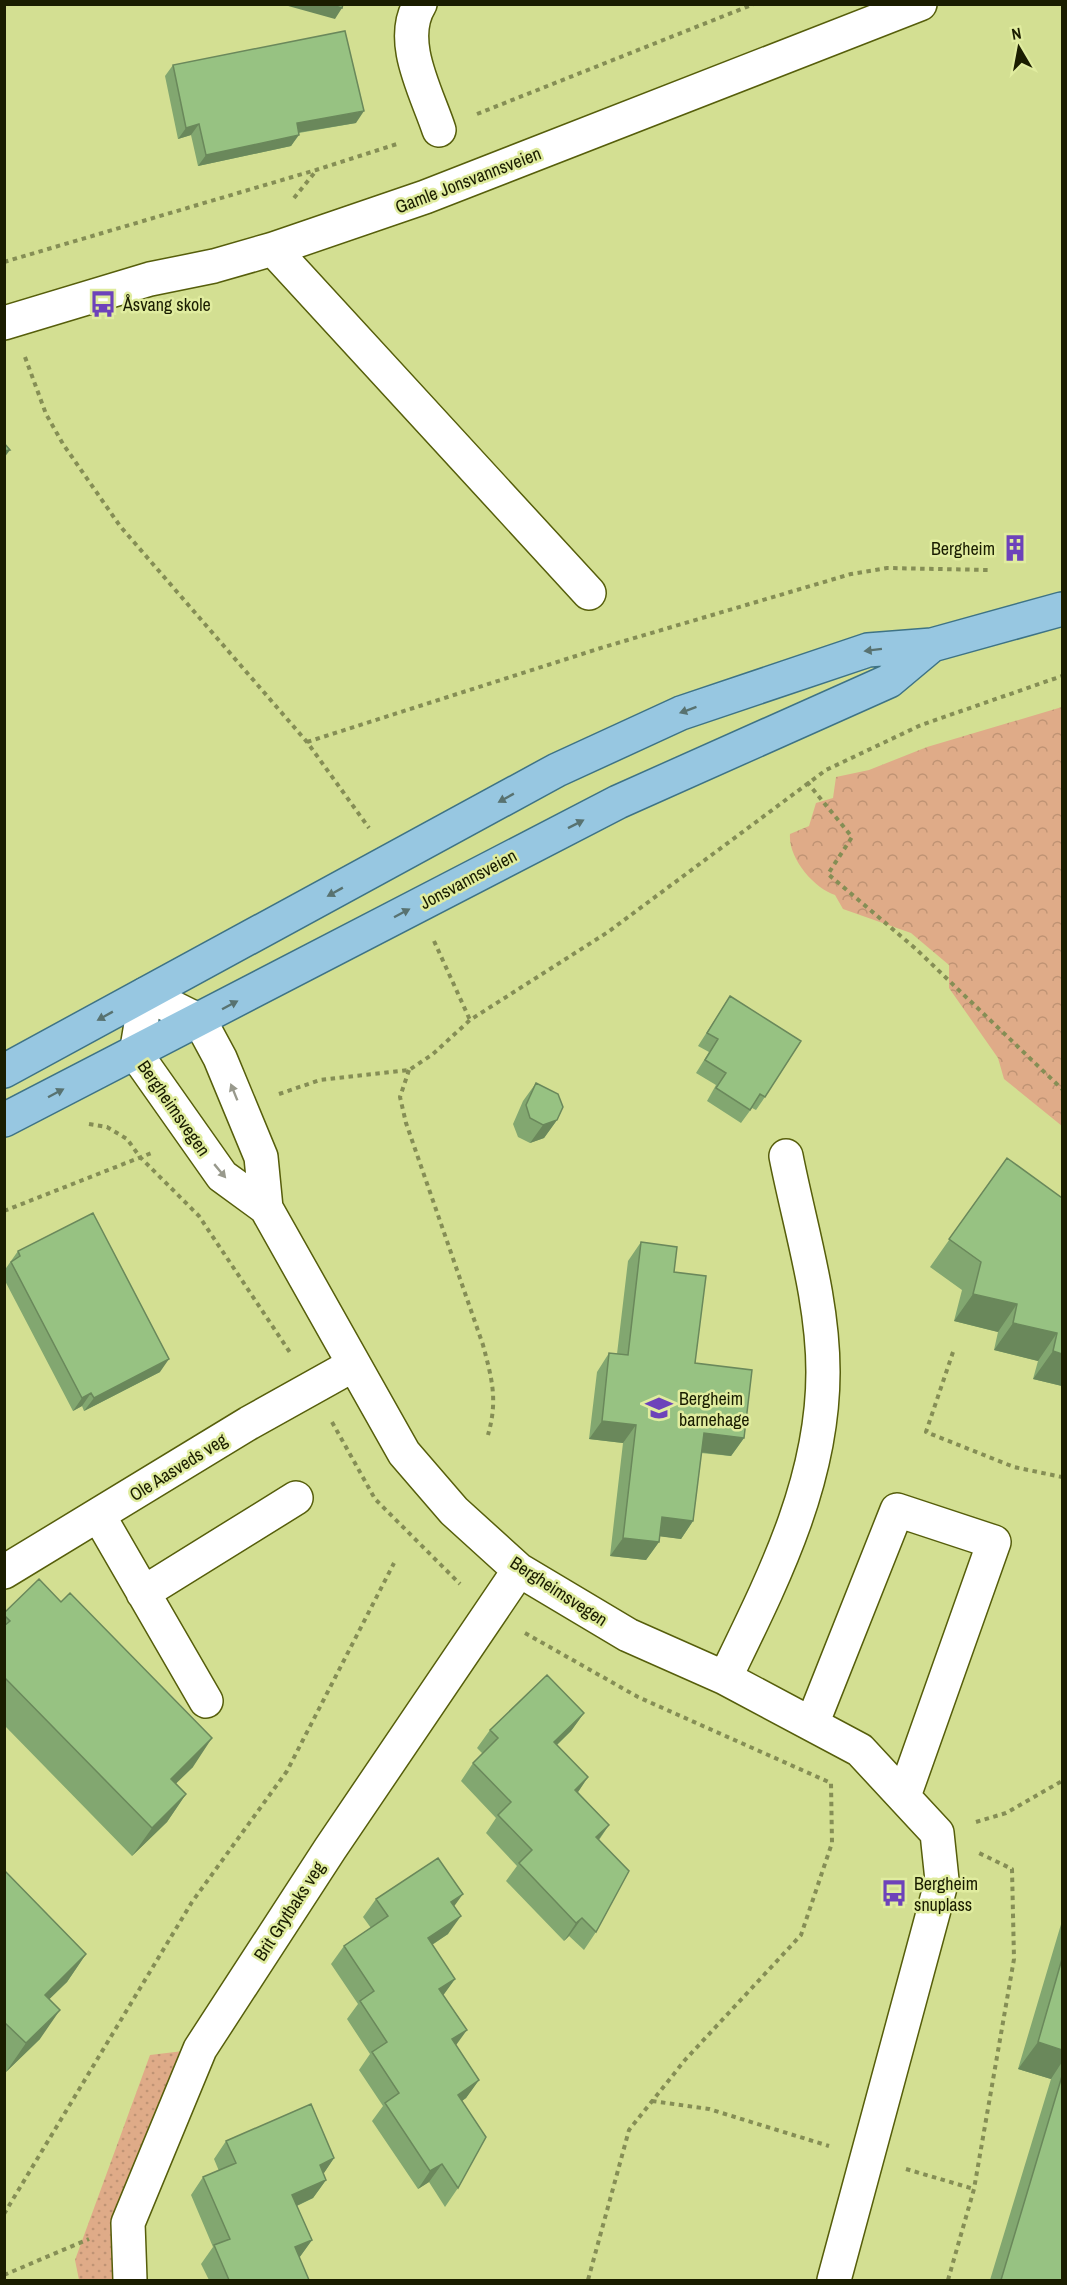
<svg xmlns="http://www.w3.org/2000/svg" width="1067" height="2285" font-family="'Archivo Narrow',sans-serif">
  <defs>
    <pattern id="grass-dots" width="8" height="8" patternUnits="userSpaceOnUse" patternTransform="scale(1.5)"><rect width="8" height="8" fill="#dfab88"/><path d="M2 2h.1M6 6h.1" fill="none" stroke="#bf9374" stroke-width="1.8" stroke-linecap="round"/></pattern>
    <pattern id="forest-crowns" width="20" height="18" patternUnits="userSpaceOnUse" patternTransform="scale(1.5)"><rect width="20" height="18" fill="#dfab88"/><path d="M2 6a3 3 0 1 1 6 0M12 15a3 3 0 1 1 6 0" fill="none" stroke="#bf9374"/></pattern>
  </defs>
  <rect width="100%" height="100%" fill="#d3df92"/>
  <!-- grass -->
  <path fill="url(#grass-dots)" d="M 200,2049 L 128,2223 L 130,2280 L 79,2280 L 75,2260 L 150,2055 Z"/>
  <!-- forest -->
  <path fill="url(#forest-crowns)" d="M 1062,707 L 1062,1126 L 1004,1079 L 998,1058 L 949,988 L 949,965 L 911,933 L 843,909 L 835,895 C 814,888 788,858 790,834 L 809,826 L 816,803 L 833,798 L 836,777 L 869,770 L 927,747 Z"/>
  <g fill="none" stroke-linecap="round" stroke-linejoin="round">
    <defs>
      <path id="minor" d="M 420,4 C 397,41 427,93 439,130
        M 273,249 L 589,593
        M 4,323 L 150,279 L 214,266 L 273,249 L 425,197 L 920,4
        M 266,1208 L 222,1176 L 136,1054 L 146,994 L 200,1021 L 220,1058 L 261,1157 L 266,1208 L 404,1453 L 454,1511 L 519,1570 L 628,1635 L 725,1678 L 860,1750 L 937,1833 L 942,1880 L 834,2280
        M 99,1516 L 206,1701
        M 4,1572 L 249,1423 L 353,1365
        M 143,1593 L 296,1498
        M 725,1678 C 772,1581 823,1483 823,1372 C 823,1299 800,1227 786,1156
        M 812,1724 L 897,1510 L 994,1542 L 904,1796
        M 130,2280 L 128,2223 L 200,2049 L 330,1849 L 519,1570"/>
      <path id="major" d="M 4,1071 L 557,770 L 681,713 L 868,650 L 932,645 L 1062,609
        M 4,1120 L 618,802 L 889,681 L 932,645"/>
    </defs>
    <!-- minor casing -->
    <use href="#minor" stroke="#565e0b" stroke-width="36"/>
    <!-- major casing -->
    <use href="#major" stroke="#3e7385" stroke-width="36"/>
    <!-- path -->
    <path stroke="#858e55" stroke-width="4" stroke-dasharray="4.5 4.5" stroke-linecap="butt" d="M 477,114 L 754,4
      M 294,198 L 316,171
      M 4,262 L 316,170 L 400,143
      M 25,357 L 46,414 L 63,444 L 120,526 L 307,742 L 369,828
      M 307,742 L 604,647 L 851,574 L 887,568 L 989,570
      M 807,782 L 852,837 L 828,874 L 916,949 L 1062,1089
      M 434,941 L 470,1020
      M 409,1070 L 400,1097 L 406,1123 L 483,1345 C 492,1379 498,1400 488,1435
      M 279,1094 L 320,1080 L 409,1070 L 433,1054 L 470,1020 L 608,932 L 826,770 L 921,725 L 1062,676
      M 89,1124 L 107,1127 L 127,1139 L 140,1157 L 199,1216 L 291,1354
      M 4,1211 L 154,1152
      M 953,1352 L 926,1432 L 1014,1467 L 1062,1477
      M 332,1422 L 375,1499 L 460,1584
      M 525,1633 L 638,1697 L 831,1783 L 832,1843 L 801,1935 L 685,2060 L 629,2130 L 588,2280
      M 976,1822 L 1006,1813 L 1062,1781
      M 652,2101 L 709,2109 L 829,2146
      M 906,2169 L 974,2189
      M 4,2214 L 192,1902 L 287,1771 L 394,1563
      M 4,2275 L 89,2239
      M 948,2280 L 974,2189 L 1014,1959 L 1012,1869 L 979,1853"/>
    <!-- minor -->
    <use href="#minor" stroke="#fff" stroke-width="33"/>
    <!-- major -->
    <use href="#major" stroke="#97c7e1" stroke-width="33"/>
  </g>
  <!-- wall -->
  <path fill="#82a770" d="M 173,65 L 356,123 L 299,133 L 291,146 L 198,166 L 191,135 L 178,139 L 165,76 Z
    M 730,996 L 765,1097 L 756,1110 L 752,1108 L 741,1123 L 707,1101 L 716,1085 L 696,1073 L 709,1052 L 698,1046 Z
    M 536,1083 L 557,1120 L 544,1138 L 530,1143 L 518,1137 L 513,1124 L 523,1101 Z
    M 1007,1158 L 1062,1198 L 1062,1386 L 1033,1379 L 1038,1361 L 994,1350 L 998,1332 L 954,1321 L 962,1290 L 930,1267 Z
    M 641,1242 L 674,1272 L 695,1363 L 744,1438 L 731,1456 L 701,1453 L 693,1521 L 681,1539 L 660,1536 L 659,1542 L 646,1560 L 610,1556 L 623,1443 L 589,1439 L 597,1372 L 609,1353 L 617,1354 L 628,1261 Z
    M 18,1251 L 160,1372 L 84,1411 L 82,1406 L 73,1411 L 4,1279 L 4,1271 Z
    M 4,1613 L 193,1767 L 176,1783 L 186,1794 L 167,1822 L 132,1856 L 4,1725 Z
    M 584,1713 L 571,1731 L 557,1745 L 588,1777 L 578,1792 L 609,1825 L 599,1840 L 596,1932 L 584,1950 L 569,1936 L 564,1941 L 506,1881 L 517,1866 L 486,1833 L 496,1818 L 461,1781 L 473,1763 L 483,1754 L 477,1748 L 490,1730 Z
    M 4,1870 L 86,1954 L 67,1982 L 49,1999 L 40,2039 L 6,2072 L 4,2070 Z
    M 376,1899 L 454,1907 L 448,1934 L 432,1945 L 455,1979 L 443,1995 L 456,2045 L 479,2080 L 466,2098 L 462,2101 L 458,2188 L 445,2207 L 429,2182 L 418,2189 L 372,2121 L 383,2106 L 359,2070 L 370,2054 L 347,2019 L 358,2004 L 331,1964 L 344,1946 L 371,1928 L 363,1917 Z
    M 1062,1921 L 1062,2280 L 990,2280 L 1051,2079 L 1018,2069 Z
    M 226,2141 L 334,2158 L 323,2174 L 326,2180 L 313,2198 L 297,2206 L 312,2240 L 299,2258 L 309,2280 L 209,2280 L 201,2264 L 213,2247 L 191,2195 L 203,2177 L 219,2171 L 214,2159 Z"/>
  <!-- shaded-wall -->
  <path fill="#6a885b" d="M 281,4 L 329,4 L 342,8 L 335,19 Z
    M 364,111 L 356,123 L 289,134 L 297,123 Z
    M 199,124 L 191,135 L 178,139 L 186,128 Z
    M 299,135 L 291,146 L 198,166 L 206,155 Z
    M 10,450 L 4,458 L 4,451 Z
    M 557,1120 L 544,1138 L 530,1143 L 543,1125 Z
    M 973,1294 L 1017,1304 L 998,1332 L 954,1321 Z
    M 1013,1323 L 1057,1333 L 1038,1361 L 994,1350 Z
    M 1053,1351 L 1062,1354 L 1062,1386 L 1033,1379 Z
    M 169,1359 L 160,1372 L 84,1411 L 94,1398 Z
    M 91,1393 L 82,1406 L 73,1411 L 82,1398 Z
    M 602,1421 L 636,1425 L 623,1443 L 589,1439 Z
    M 704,1433 L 744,1438 L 731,1456 L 691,1451 Z
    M 662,1517 L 693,1521 L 681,1539 L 649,1535 Z
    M 623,1538 L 659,1542 L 646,1560 L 610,1556 Z
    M 584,1713 L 571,1731 L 541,1760 L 554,1742 Z
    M 212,1738 L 193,1767 L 152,1807 L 171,1779 Z
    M 588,1777 L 576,1795 L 575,1790 Z
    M 186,1794 L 167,1822 L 132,1856 L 152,1828 Z
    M 609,1825 L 596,1843 L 596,1837 Z
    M 463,1894 L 450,1912 L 451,1902 Z
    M 461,1916 L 448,1934 L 415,1956 L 428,1938 Z
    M 582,1918 L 569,1936 L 564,1941 L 576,1923 Z
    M 86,1954 L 67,1982 L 25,2023 L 45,1995 Z
    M 455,1979 L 442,1997 L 439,1989 Z
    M 60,2010 L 40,2039 L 6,2072 L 26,2043 Z
    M 467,2030 L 454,2048 L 452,2039 Z
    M 1038,2042 L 1062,2050 L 1062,2062 L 1051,2079 L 1018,2069 Z
    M 479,2080 L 466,2098 L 445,2113 L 458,2095 Z
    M 334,2158 L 322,2176 L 320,2165 Z
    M 442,2164 L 429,2182 L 418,2189 L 430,2171 Z
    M 326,2180 L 313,2198 L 279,2214 L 292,2195 Z
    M 312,2240 L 299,2258 L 295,2247 Z"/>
  <!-- building -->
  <path fill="#97c282" stroke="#6a885b" stroke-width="1.5" d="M 329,4 L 343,4 L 342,8 Z
    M 345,31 L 364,111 L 297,123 L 299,135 L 206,155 L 199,124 L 186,128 L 173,65 Z
    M 4,443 L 10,450 L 4,451 Z
    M 730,996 L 801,1041 L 765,1097 L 760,1094 L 750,1110 L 716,1088 L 726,1073 L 705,1060 L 718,1039 L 707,1033 Z
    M 536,1083 L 558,1094 L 563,1107 L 557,1120 L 543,1125 L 530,1118 L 526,1105 Z
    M 1007,1158 L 1062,1198 L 1062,1354 L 1053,1351 L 1057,1333 L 1013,1323 L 1017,1304 L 973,1294 L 981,1262 L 949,1239 Z
    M 93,1213 L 169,1359 L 94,1398 L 91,1393 L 82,1398 L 11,1262 L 20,1256 L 18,1251 Z
    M 641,1242 L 677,1247 L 674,1272 L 706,1276 L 695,1363 L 752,1370 L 744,1438 L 704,1433 L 693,1521 L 662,1517 L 659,1542 L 623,1538 L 636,1425 L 602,1421 L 609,1353 L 628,1355 Z
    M 39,1579 L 61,1602 L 70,1593 L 212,1738 L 171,1779 L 186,1794 L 152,1828 L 4,1677 L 4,1626 L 10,1621 L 4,1615 L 4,1613 Z
    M 547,1675 L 584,1713 L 554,1742 L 588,1777 L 575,1790 L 609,1825 L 596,1837 L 629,1871 L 596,1932 L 582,1918 L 576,1923 L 519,1863 L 532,1850 L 498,1815 L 511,1802 L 473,1763 L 498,1738 L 490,1730 Z
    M 438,1858 L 463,1894 L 451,1902 L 461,1916 L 428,1938 L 455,1979 L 439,1989 L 467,2030 L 452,2039 L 479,2080 L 458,2095 L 486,2137 L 458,2188 L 442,2164 L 430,2171 L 385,2103 L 399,2093 L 372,2052 L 387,2042 L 360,2001 L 374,1991 L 344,1946 L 388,1916 L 376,1899 Z
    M 4,1870 L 86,1954 L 45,1995 L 60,2010 L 26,2043 L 4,2022 Z
    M 1062,1959 L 1062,2050 L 1038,2042 Z
    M 1062,2076 L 1062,2280 L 1001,2280 Z
    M 311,2104 L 334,2158 L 320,2165 L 326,2180 L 292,2195 L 312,2240 L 295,2247 L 309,2280 L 229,2280 L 214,2245 L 230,2239 L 203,2177 L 236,2163 L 226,2141 Z"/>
  <!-- one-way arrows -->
  <defs><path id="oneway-solid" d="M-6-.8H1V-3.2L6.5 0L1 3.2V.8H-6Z" transform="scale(1.5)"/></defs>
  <g fill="#587270">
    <use href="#oneway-solid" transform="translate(873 650) rotate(173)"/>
    <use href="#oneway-solid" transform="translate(688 710) rotate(160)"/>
    <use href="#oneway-solid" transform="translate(506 798) rotate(151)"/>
    <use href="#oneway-solid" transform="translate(576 824) rotate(-27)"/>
    <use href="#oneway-solid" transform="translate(335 892) rotate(151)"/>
    <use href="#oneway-solid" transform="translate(402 913) rotate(-28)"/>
    <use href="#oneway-solid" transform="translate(230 1005) rotate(-28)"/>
    <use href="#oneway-solid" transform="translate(105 1016) rotate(151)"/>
    <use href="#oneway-solid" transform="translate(56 1093) rotate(-28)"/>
  </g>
  <g fill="#98998c">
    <use href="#oneway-solid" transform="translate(234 1092) rotate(-112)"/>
    <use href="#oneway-solid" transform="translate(220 1171) rotate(50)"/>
  </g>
  <!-- icons -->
  <defs>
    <symbol id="bus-bare" viewBox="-9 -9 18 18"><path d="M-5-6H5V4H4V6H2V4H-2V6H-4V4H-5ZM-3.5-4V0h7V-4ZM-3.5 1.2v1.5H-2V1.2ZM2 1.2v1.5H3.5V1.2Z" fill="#6d42ba" stroke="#e0ec9f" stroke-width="2.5" paint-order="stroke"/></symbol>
    <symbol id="building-bare" viewBox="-9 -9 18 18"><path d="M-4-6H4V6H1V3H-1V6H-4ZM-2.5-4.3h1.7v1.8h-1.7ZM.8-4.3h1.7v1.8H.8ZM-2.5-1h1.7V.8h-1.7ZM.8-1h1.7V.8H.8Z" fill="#6d42ba" stroke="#e0ec9f" stroke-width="2.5" paint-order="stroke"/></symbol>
    <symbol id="school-bare" viewBox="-9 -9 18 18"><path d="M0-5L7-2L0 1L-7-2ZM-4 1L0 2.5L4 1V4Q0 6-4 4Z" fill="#6d42ba" stroke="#e0ec9f" stroke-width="2.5" paint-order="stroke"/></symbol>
  </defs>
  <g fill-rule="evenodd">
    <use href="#bus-bare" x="84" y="285" width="38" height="38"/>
    <use href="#building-bare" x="996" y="529" width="38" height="38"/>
    <use href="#school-bare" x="640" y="1389" width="38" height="38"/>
    <use href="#bus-bare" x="875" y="1874" width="38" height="38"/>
  </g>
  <g text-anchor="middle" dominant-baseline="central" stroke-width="5" stroke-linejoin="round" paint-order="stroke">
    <!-- street labels -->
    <g font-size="18" fill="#1a1d00" stroke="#e0ec9f">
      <text transform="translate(468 180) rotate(-21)">Gamle Jonsvannsveien</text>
      <text transform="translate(468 879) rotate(-28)">Jonsvannsveien</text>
      <text transform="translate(174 1108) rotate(55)">Bergheimsvegen</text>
      <text transform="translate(178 1467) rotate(-32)">Ole Aasveds veg</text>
      <text transform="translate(559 1591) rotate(33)">Bergheimsvegen</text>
      <text transform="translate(289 1911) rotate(-57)">Brit Grytbaks veg</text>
    </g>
    <!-- poi labels -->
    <g font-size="18" fill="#1a1d00" stroke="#e0ec9f" text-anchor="start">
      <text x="123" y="304">Åsvang skole</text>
      <text x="995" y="548" text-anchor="end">Bergheim</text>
      <text x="679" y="1398">Bergheim<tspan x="679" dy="21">barnehage</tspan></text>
      <text x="914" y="1883">Bergheim<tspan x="914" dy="21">snuplass</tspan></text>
    </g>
  </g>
  <!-- border -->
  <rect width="1067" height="2285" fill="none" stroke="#1a1d00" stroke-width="12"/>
  <!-- north arrow -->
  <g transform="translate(1019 48) rotate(350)" stroke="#e0ec9f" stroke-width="4.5" paint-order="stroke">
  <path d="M0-4.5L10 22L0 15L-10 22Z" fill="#1a1d00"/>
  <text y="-9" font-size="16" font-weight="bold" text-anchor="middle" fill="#1a1d00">N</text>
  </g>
</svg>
